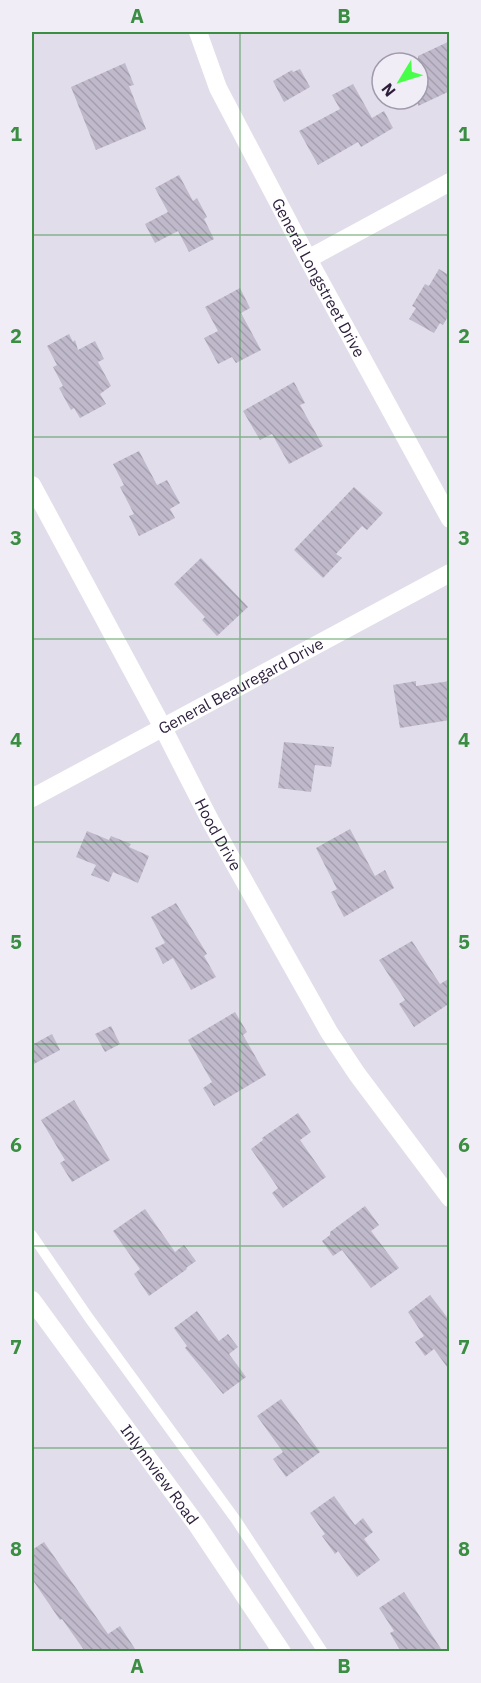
<svg xmlns="http://www.w3.org/2000/svg" width="481" height="1683" font-family="'IBM Plex Sans',sans-serif">
  <defs>
    <pattern id="building-back-hatch" width="6" height="6" patternUnits="userSpaceOnUse" patternTransform="scale(1.5)"><rect width="6" height="6" fill="#bfb9cb"/><path d="M-1 5l2 2M0 0l6 6M5-1l2 2" fill="none" stroke="#a49faf"/></pattern>
  </defs>
  <rect width="100%" height="100%" fill="#e1ddea"/>
  <!-- building -->
  <path fill="url(#building-back-hatch)" d="M 450,41 L 450,91 L 418,106 L 418,56 Z
    M 125,63 L 134,85 L 129,86 L 146,129 L 96,150 L 71,87 Z
    M 300,69 L 310,87 L 284,102 L 273,81 L 292,70 L 293,72 Z
    M 353,84 L 372,118 L 384,111 L 393,128 L 361,147 L 358,142 L 318,165 L 299,131 L 340,109 L 332,95 Z
    M 179,175 L 193,201 L 197,198 L 207,217 L 204,219 L 214,239 L 189,252 L 178,231 L 155,243 L 145,224 L 168,212 L 155,188 Z
    M 439,269 L 450,276 L 450,313 L 443,325 L 440,323 L 434,333 L 409,319 L 416,308 L 412,306 L 425,284 L 429,286 Z
    M 240,288 L 250,308 L 241,313 L 261,350 L 236,363 L 232,357 L 218,364 L 204,338 L 218,331 L 205,307 Z
    M 69,334 L 73,342 L 75,340 L 78,350 L 95,341 L 104,359 L 98,362 L 111,386 L 100,394 L 106,404 L 80,418 L 74,408 L 71,410 L 59,388 L 63,386 L 53,367 L 57,365 L 47,346 Z
    M 294,382 L 305,403 L 300,405 L 323,446 L 289,464 L 272,434 L 260,440 L 243,411 Z
    M 139,451 L 157,485 L 167,480 L 180,503 L 170,509 L 175,518 L 139,536 L 129,516 L 134,514 L 120,487 L 124,485 L 113,464 Z
    M 354,487 L 383,513 L 367,530 L 362,526 L 336,554 L 342,558 L 323,578 L 294,550 Z
    M 201,558 L 248,607 L 217,636 L 202,620 L 205,617 L 174,584 Z
    M 416,681 L 416,686 L 450,681 L 450,720 L 400,728 L 393,685 Z
    M 284,742 L 334,747 L 331,767 L 315,765 L 311,792 L 278,788 Z
    M 350,829 L 375,876 L 385,870 L 394,888 L 344,917 L 331,892 L 337,889 L 316,848 Z
    M 87,831 L 109,840 L 111,836 L 131,844 L 129,847 L 149,856 L 138,883 L 113,872 L 109,882 L 91,875 L 96,865 L 76,857 Z
    M 176,903 L 207,954 L 204,956 L 216,977 L 191,990 L 173,958 L 163,964 L 155,948 L 165,943 L 151,917 Z
    M 412,941 L 440,984 L 450,978 L 450,1003 L 414,1027 L 399,1004 L 405,1000 L 379,960 Z
    M 235,1012 L 247,1032 L 243,1035 L 266,1075 L 214,1106 L 203,1088 L 212,1082 L 188,1040 Z
    M 111,1026 L 120,1044 L 105,1052 L 95,1034 Z
    M 52,1034 L 60,1050 L 32,1065 L 32,1045 Z
    M 74,1100 L 110,1160 L 72,1182 L 60,1163 L 65,1160 L 41,1120 Z
    M 298,1113 L 311,1132 L 300,1140 L 326,1177 L 283,1208 L 272,1193 L 278,1188 L 251,1149 L 263,1140 L 262,1138 Z
    M 365,1206 L 379,1225 L 371,1231 L 399,1268 L 371,1288 L 342,1250 L 333,1256 L 322,1241 L 330,1235 L 330,1232 Z
    M 145,1209 L 175,1252 L 184,1245 L 196,1261 L 186,1268 L 187,1269 L 149,1296 L 134,1274 L 140,1269 L 113,1231 Z
    M 430,1295 L 450,1321 L 450,1371 L 434,1349 L 425,1356 L 415,1342 L 424,1336 L 408,1312 Z
    M 197,1311 L 219,1341 L 228,1334 L 238,1347 L 229,1354 L 246,1377 L 223,1394 L 185,1348 L 187,1346 L 174,1328 Z
    M 281,1399 L 320,1452 L 286,1477 L 273,1459 L 283,1452 L 257,1416 Z
    M 334,1496 L 355,1525 L 363,1518 L 373,1532 L 364,1539 L 380,1560 L 357,1577 L 338,1551 L 335,1554 L 322,1536 L 325,1534 L 310,1513 Z
    M 44,1542 L 108,1634 L 120,1626 L 137,1652 L 81,1652 L 84,1650 L 62,1619 L 60,1620 L 32,1579 L 32,1550 Z
    M 404,1592 L 443,1652 L 401,1652 L 390,1633 L 394,1631 L 379,1608 Z"/>
  <g fill="none" stroke-linecap="round" stroke-linejoin="round">
    <!-- lane -->
    <path stroke="#fff" stroke-width="10" d="M 32,1235 L 89,1318 L 236,1520 L 323,1652"/>
    <!-- street -->
    <g stroke="#fff" stroke-width="18">
      <path id="s1" d="M 198,32 L 218,88 L 308,259 L 450,519"/>
      <path d="M 308,259 L 450,182"/>
      <path id="s2" d="M 32,485 L 162,726 L 211,822 L 329,1032 L 357,1074 L 450,1198"/>
      <path id="s3" d="M 32,798 L 450,573"/>
      <path id="s4" d="M 32,1300 L 197,1525 L 282,1652"/>
    </g>
  </g>
  <!-- grid -->
  <path fill="none" stroke="#3a8e42" stroke-width="1.5" stroke-opacity="0.55" d="M 240,32 L 240,1652M 32,235 L 450,235M 32,437 L 450,437M 32,639 L 450,639M 32,842 L 450,842M 32,1044 L 450,1044M 32,1246 L 450,1246M 32,1448 L 450,1448"/>
  <g text-anchor="middle" dominant-baseline="central" stroke-width="4.5" stroke-linejoin="round" paint-order="stroke">
    <!-- street labels -->
    <g font-size="16" fill="#2c1d3b" stroke="#f0edf7">
      <text stroke="none"><textPath href="#s1" startOffset="274">General Longstreet Drive</textPath></text>
      <text stroke="none"><textPath href="#s3" startOffset="237">General Beauregard Drive</textPath></text>
      <text stroke="none"><textPath href="#s2" startOffset="396">Hood Drive</textPath></text>
      <text stroke="none"><textPath href="#s4" startOffset="216">Inlynnview Road</textPath></text>
    </g>
  </g>
  <!-- border -->
  <rect width="481" height="1683" fill="none" stroke="#f0edf7" stroke-width="66"/>
  <!-- north arrow -->
  <g transform="translate(400 81) rotate(232)"><circle r="28" fill="#f0edf7" stroke="#a29aac" stroke-width="1.5"/>
  <path d="M0-4.5L10 22L0 15L-10 22Z" fill="#47fe49"/>
  <text y="-9" font-size="16" font-weight="bold" text-anchor="middle" fill="#2c1d3b">N</text>
  </g>
  <rect x="33" y="33" width="415" height="1617" fill="none" stroke="#3a8e42" stroke-width="2"/>
  <g font-size="20" text-anchor="middle" font-weight="bold" fill="#3a8e42">
    <text x="137" y="23">A</text>
    <text x="344" y="23">B</text>
    <text x="16" y="141">1</text>
    <text x="464" y="141">1</text>
    <text x="16" y="343">2</text>
    <text x="464" y="343">2</text>
    <text x="16" y="545">3</text>
    <text x="464" y="545">3</text>
    <text x="16" y="747">4</text>
    <text x="464" y="747">4</text>
    <text x="16" y="949">5</text>
    <text x="464" y="949">5</text>
    <text x="16" y="1152">6</text>
    <text x="464" y="1152">6</text>
    <text x="16" y="1354">7</text>
    <text x="464" y="1354">7</text>
    <text x="16" y="1556">8</text>
    <text x="464" y="1556">8</text>
    <text x="137" y="1673">A</text>
    <text x="344" y="1673">B</text>
  </g>
</svg>
